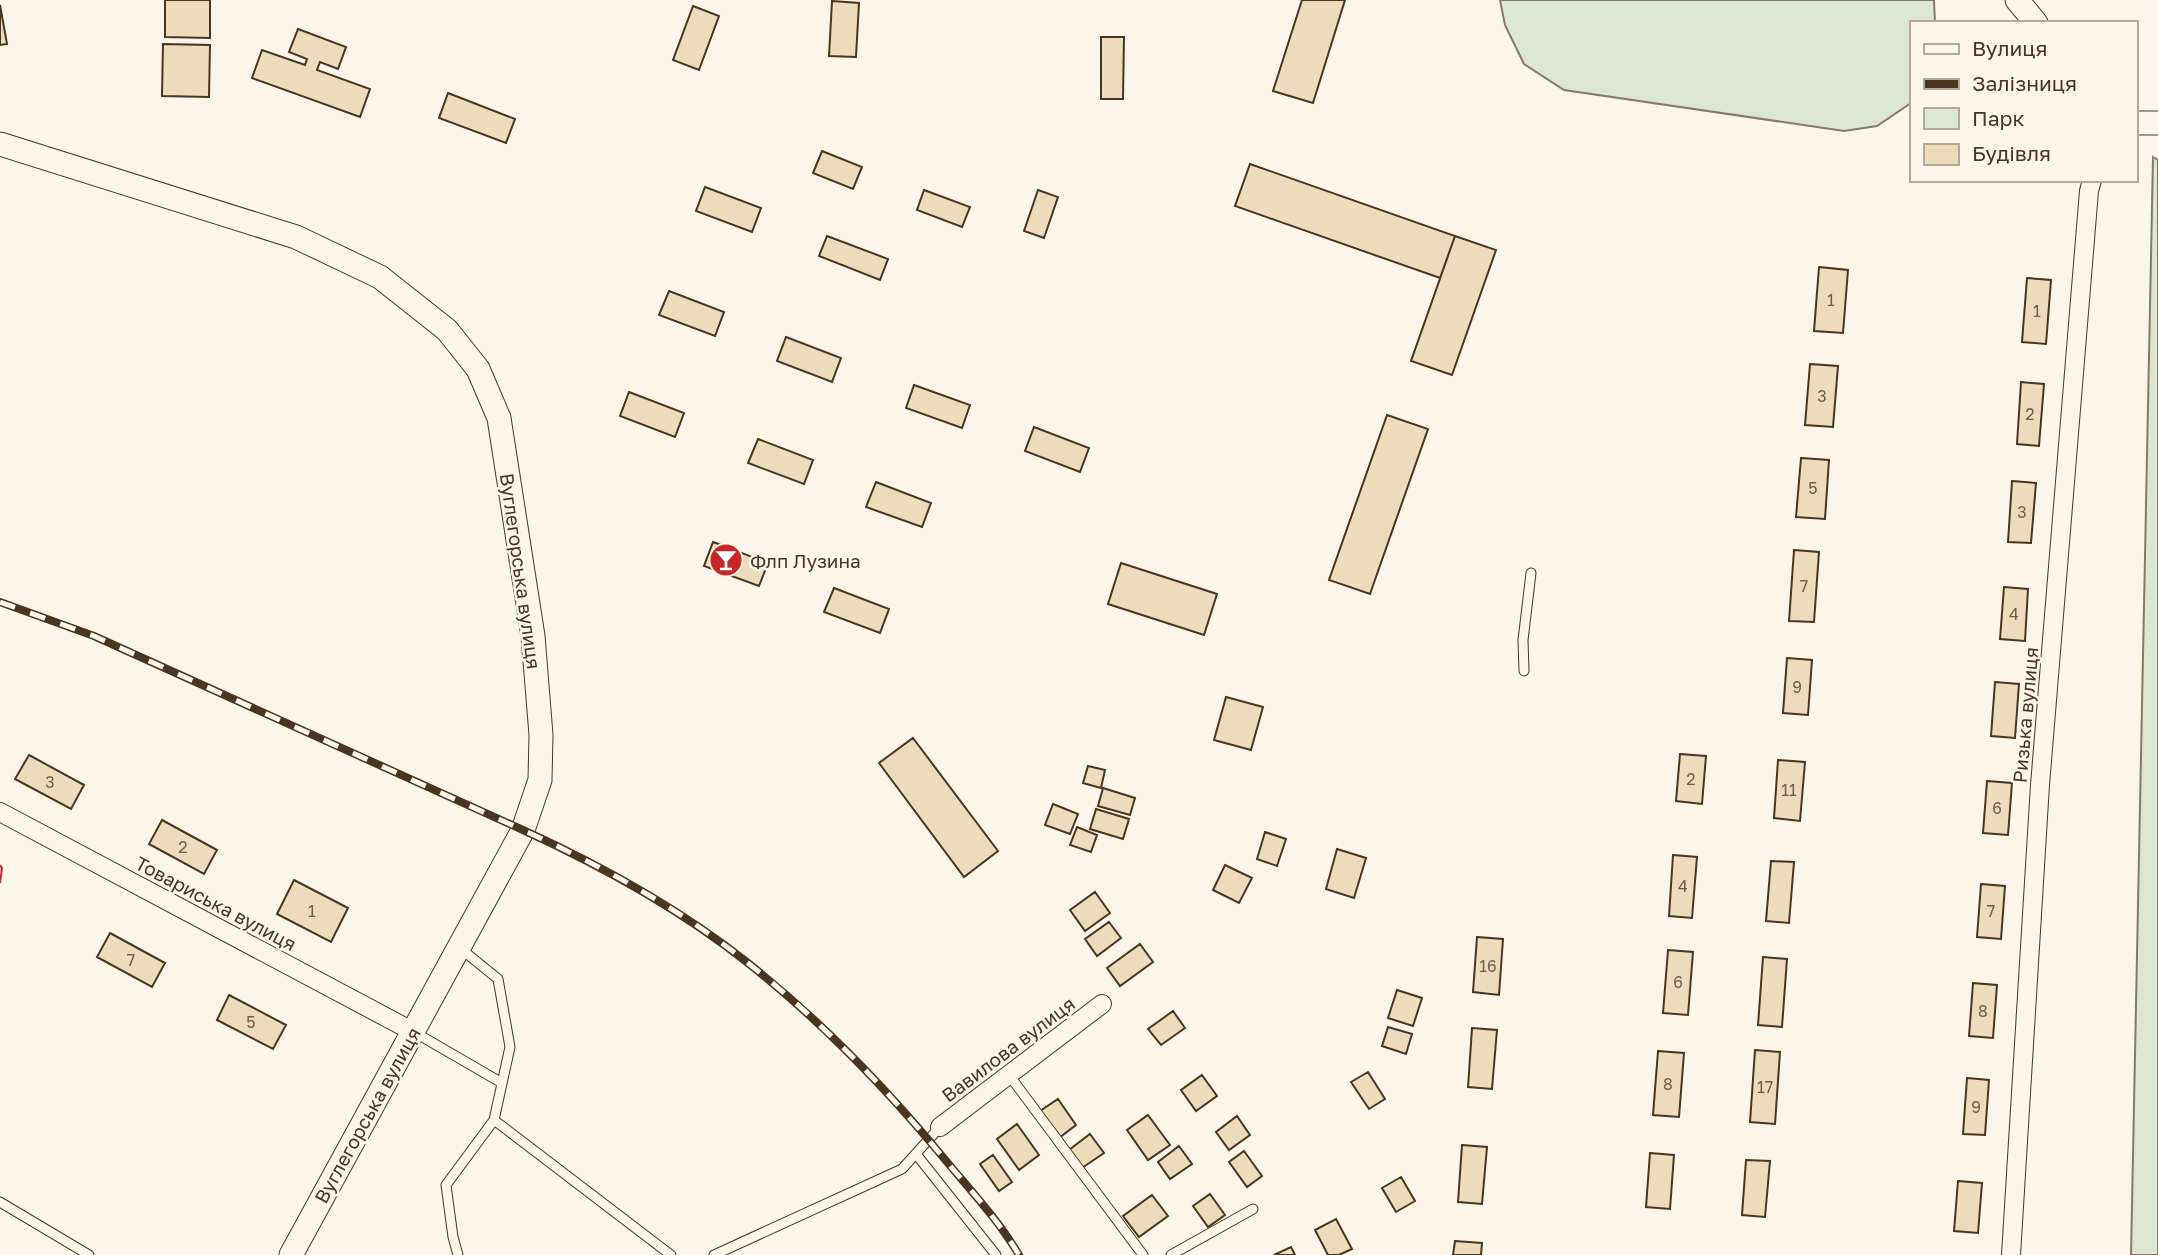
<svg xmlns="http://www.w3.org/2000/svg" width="2158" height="1255" font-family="'Golos Text',sans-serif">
  <rect width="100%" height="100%" fill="#fbf6e9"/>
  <!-- green -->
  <path fill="#dce7d0" stroke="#887966" stroke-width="2" d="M 1500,0 L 1934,0 L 1935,23 L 1911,23 L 1911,103 L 1877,126 L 1844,131 L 1564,90 L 1524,64 L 1505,25 Z
    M 2153,157 L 2158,160 L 2158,1255 L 2131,1255 Z"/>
  <!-- building -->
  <path fill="#ecdcbc" stroke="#4a3520" stroke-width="2" d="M 165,0 L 210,0 L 210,38 L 165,37 Z
    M 1302,0 L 1345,0 L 1313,103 L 1273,91 Z
    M 832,1 L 859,3 L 856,57 L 829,56 Z
    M 0,5 L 7,44 L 0,45 Z
    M 693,6 L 719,16 L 699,70 L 673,60 Z
    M 298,29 L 346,47 L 338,69 L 320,62 L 317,70 L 370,89 L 360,117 L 252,78 L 262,50 L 305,65 L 307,59 L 289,52 Z
    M 1101,37 L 1124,37 L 1123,99 L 1101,99 Z
    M 163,44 L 210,45 L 209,97 L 162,96 Z
    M 448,93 L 515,119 L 506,143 L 439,118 Z
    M 822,151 L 862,167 L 853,189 L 813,173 Z
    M 1250,164 L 1455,236 L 1440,278 L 1235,206 Z
    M 705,187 L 761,208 L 752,232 L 696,211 Z
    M 924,190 L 970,207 L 962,227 L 917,210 Z
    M 1038,190 L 1058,197 L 1044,238 L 1024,231 Z
    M 827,236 L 888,259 L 880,280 L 819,256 Z
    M 1455,236 L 1496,250 L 1452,375 L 1411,361 Z
    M 1819,267 L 1848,270 L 1843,333 L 1814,331 Z
    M 2027,278 L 2051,280 L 2046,344 L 2022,342 Z
    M 669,291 L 724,312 L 715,336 L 659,315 Z
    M 786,337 L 841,358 L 832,382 L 777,361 Z
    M 1810,364 L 1838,366 L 1833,427 L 1805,425 Z
    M 2021,382 L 2044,384 L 2039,446 L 2017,444 Z
    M 914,385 L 970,405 L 962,428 L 906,408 Z
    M 629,392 L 684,413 L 675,437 L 620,416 Z
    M 1387,415 L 1428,429 L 1370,594 L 1329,580 Z
    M 1034,427 L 1089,448 L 1080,472 L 1025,451 Z
    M 758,439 L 813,460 L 804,484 L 748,463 Z
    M 1801,458 L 1829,460 L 1825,519 L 1796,517 Z
    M 2012,481 L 2036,483 L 2031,543 L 2008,542 Z
    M 876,482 L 931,503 L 922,527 L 866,507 Z
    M 713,542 L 768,563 L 759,586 L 704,566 Z
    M 1794,550 L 1819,552 L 1814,622 L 1789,621 Z
    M 1121,563 L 1217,594 L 1204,635 L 1108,604 Z
    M 2004,587 L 2028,589 L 2025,641 L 2000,639 Z
    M 834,588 L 889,609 L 880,633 L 824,612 Z
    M 1787,658 L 1812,660 L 1808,715 L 1783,713 Z
    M 1995,682 L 2019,684 L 2015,738 L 1991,736 Z
    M 1226,697 L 1263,707 L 1251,750 L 1214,740 Z
    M 913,738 L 998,851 L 964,877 L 879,763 Z
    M 1680,754 L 1706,756 L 1702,804 L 1676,801 Z
    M 29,755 L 84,785 L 71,809 L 15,779 Z
    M 1778,760 L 1805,762 L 1800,821 L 1774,818 Z
    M 1088,766 L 1105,770 L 1101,788 L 1083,783 Z
    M 1987,781 L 2012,783 L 2008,835 L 1983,833 Z
    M 1103,788 L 1135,798 L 1130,815 L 1098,806 Z
    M 1053,804 L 1078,814 L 1070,834 L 1045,825 Z
    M 1096,809 L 1129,819 L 1123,839 L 1090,829 Z
    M 162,820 L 217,850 L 204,874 L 149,844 Z
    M 1077,827 L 1097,835 L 1091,852 L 1070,845 Z
    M 1265,832 L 1286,839 L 1277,866 L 1257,859 Z
    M 1337,849 L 1366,858 L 1354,898 L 1326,889 Z
    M 1673,855 L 1697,857 L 1692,918 L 1669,916 Z
    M 1771,861 L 1794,862 L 1789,923 L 1766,921 Z
    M 1225,865 L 1252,878 L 1239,903 L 1213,890 Z
    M 294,880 L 348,908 L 331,942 L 277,914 Z
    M 1981,884 L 2005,886 L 2001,939 L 1977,937 Z
    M 1095,892 L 1110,913 L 1085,931 L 1070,910 Z
    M 1109,922 L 1121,938 L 1097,956 L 1085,939 Z
    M 110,933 L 165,963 L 152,987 L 97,957 Z
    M 1477,937 L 1503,939 L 1499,995 L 1473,992 Z
    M 1140,944 L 1153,962 L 1120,986 L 1107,968 Z
    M 1668,950 L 1693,952 L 1688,1015 L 1663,1013 Z
    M 1763,957 L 1787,959 L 1782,1027 L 1758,1025 Z
    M 1973,983 L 1997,985 L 1993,1038 L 1969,1036 Z
    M 1397,990 L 1422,998 L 1413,1026 L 1388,1018 Z
    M 229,995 L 286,1025 L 273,1049 L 217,1020 Z
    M 1173,1011 L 1185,1028 L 1161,1045 L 1148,1029 Z
    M 1388,1027 L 1412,1034 L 1406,1054 L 1382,1046 Z
    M 1472,1028 L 1497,1030 L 1492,1089 L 1468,1087 Z
    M 1755,1050 L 1780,1052 L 1775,1124 L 1750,1122 Z
    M 1658,1051 L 1684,1053 L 1679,1117 L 1653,1115 Z
    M 1368,1072 L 1385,1099 L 1369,1109 L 1351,1082 Z
    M 1202,1075 L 1217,1096 L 1196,1111 L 1181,1090 Z
    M 1967,1078 L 1989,1080 L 1985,1135 L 1963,1134 Z
    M 1058,1099 L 1076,1125 L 1059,1138 L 1040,1111 Z
    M 1148,1115 L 1170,1145 L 1148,1160 L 1127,1130 Z
    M 1237,1116 L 1250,1135 L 1229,1150 L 1216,1132 Z
    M 1017,1124 L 1039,1155 L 1019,1170 L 997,1139 Z
    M 1090,1134 L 1104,1153 L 1082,1168 L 1069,1150 Z
    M 1462,1145 L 1487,1147 L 1482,1204 L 1458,1202 Z
    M 1179,1146 L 1192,1164 L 1170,1179 L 1158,1162 Z
    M 1244,1151 L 1262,1176 L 1247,1187 L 1229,1162 Z
    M 1650,1153 L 1674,1155 L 1670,1209 L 1646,1207 Z
    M 993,1155 L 1012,1182 L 999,1191 L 980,1164 Z
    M 1746,1160 L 1770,1161 L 1765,1217 L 1742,1215 Z
    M 1401,1177 L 1415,1201 L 1396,1212 L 1382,1188 Z
    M 1958,1181 L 1982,1183 L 1978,1233 L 1954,1231 Z
    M 1210,1194 L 1225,1215 L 1208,1227 L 1193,1206 Z
    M 1152,1195 L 1168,1216 L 1139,1237 L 1123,1216 Z
    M 1336,1219 L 1352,1249 L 1339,1255 L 1328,1255 L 1315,1230 Z
    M 1455,1241 L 1482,1243 L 1481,1255 L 1453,1255 Z
    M 1291,1247 L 1295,1255 L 1274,1255 Z"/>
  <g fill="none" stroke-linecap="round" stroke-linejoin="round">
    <defs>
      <path id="lane" d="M 1524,671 L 1523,640 L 1531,573
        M 414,1032 L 502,1083
        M 1009,1075 L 1143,1255
        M 494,1120 L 671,1255
        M 916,1154 L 996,1255
        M 0,1202 L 89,1255
        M 458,1255 L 453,1237 L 446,1185 L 494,1120 L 510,1047 L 498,979 L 460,948
        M 714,1255 L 902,1169 L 940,1127
        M 1171,1255 L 1253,1209"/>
      <path id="street" d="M 0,812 L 412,1031
        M 940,1127 L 1102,1004
        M 2011,1255 L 2040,785 L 2089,191 L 2092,180"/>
      <path id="secondary" d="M 2017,0 L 2036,23
        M 2135,123 L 2158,123
        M 0,144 L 296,237 L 380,277 L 447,330 L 478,369 L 499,418 L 533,636 L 541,735 L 540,780 L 523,830 L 291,1255"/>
    </defs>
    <!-- lane casing -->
    <use href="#lane" stroke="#4a3520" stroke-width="11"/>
    <!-- street casing -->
    <use href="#street" stroke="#4a3520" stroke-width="20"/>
    <!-- secondary casing -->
    <use href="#secondary" stroke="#4a3520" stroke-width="25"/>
    <!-- lane -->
    <use href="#lane" stroke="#fbf6e9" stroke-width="9"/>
    <!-- street -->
    <use href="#street" stroke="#fbf6e9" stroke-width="18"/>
    <!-- secondary -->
    <use href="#secondary" stroke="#fbf6e9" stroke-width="23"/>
    <defs>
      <path id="rail" d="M 0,602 L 94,636 L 523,830 C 602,866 680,909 748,963 C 821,1021 888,1090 947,1162 C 972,1192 999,1221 1019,1255"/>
    </defs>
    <!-- rail casing -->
    <use href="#rail" stroke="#4a3520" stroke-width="8"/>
    <!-- rail -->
    <use href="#rail" stroke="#fbf6e9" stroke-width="5" stroke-dasharray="16" stroke-linecap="butt"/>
    <!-- power -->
    <path stroke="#c62828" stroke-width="2" stroke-dasharray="24 5 3.5 5" stroke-linecap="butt" d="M 0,865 L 2,868 L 0,883"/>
  </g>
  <!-- icons -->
  <defs>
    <symbol id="bar-disc" viewBox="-11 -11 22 22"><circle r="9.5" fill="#c62828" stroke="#fbf6e9"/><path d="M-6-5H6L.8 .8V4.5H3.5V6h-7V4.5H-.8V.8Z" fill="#fff"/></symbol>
  </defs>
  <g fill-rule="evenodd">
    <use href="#bar-disc" x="707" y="541" width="38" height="38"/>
  </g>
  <g text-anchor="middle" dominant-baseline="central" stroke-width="5" stroke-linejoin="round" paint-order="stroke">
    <!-- number labels -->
    <g font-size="16" fill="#725f47">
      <text x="1831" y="300">1</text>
      <text x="2037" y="311">1</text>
      <text x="1822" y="396">3</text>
      <text x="2030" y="414">2</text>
      <text x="1813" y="488">5</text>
      <text x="2022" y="512">3</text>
      <text x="1804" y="586">7</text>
      <text x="2014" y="614">4</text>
      <text x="1797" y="687">9</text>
      <text x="1691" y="779">2</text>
      <text x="50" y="782">3</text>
      <text x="1789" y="790">11</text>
      <text x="1997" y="808">6</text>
      <text x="183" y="847">2</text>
      <text x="1683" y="886">4</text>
      <text x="312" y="911">1</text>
      <text x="1991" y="911">7</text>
      <text x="131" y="960">7</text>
      <text x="1488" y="966">16</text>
      <text x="1678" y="982">6</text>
      <text x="1983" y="1011">8</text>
      <text x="251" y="1022">5</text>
      <text x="1668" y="1084">8</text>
      <text x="1765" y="1087">17</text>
      <text x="1976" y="1107">9</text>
    </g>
    <!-- poi labels -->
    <g font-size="19" fill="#4a3520" stroke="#fbf6e9" text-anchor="start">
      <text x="750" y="560">Флп Лузина</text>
    </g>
    <!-- street labels -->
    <g font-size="19" fill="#4a3520" stroke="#fbf6e9">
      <text transform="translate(521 571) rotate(82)">Вуглегорська вулиця</text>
      <text transform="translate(2025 715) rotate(-85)">Ризька вулиця</text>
      <text transform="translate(216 903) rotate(28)">Товариська вулиця</text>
      <text transform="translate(1008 1049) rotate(-37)">Вавилова вулиця</text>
      <text transform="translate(367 1115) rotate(-61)">Вуглегорська вулиця</text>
    </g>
  </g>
  <!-- legend -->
  <rect x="1910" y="21" width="228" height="161" fill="#fbf6e9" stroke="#b4a999" stroke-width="2"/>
  <rect x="1924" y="44" width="35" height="10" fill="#fbf6e9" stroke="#b4a999" stroke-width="2"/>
  <text x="1972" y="56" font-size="21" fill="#4a3520">Вулиця</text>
  <rect x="1924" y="79" width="35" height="10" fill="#4a3520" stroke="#b4a999" stroke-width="2"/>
  <text x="1972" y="91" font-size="21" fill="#4a3520">Залізниця</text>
  <rect x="1924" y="108" width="35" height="21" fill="#dce7d0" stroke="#b4a999" stroke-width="2"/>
  <text x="1972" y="126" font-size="21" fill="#4a3520">Парк</text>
  <rect x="1924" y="144" width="35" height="21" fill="#ecdcbc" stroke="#b4a999" stroke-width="2"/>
  <text x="1972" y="161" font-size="21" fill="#4a3520">Будівля</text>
</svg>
